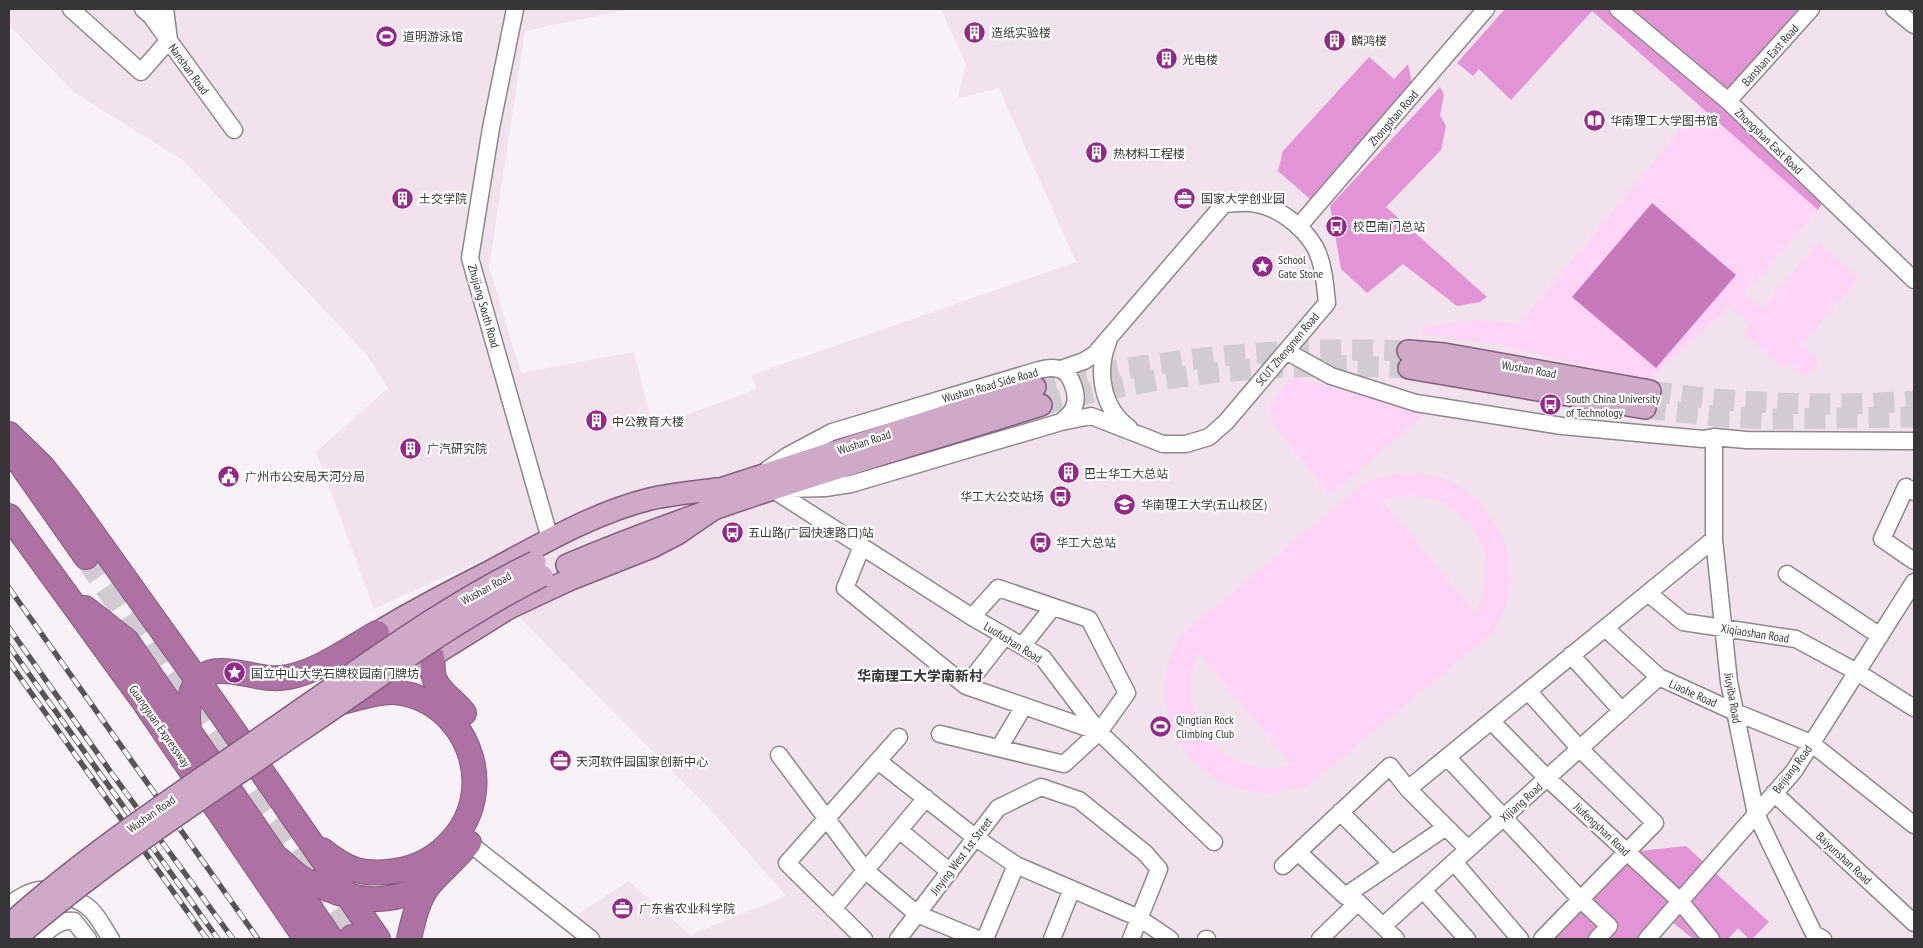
<svg xmlns="http://www.w3.org/2000/svg" width="1923" height="948" font-family="'PT Sans Narrow','Noto Sans SC',sans-serif">
  <rect width="100%" height="100%" fill="#f9f1f8"/>
  <!-- built -->
  <path fill="#f1e2ee" d="M 9,9 L 630,9 L 525,31 L 489,267 L 521,373 L 634,352 L 653,427 L 757,389 L 751,375 L 1076,262 L 999,88 L 958,98 L 966,64 L 941,9 L 1914,9 L 1914,939 L 591,939 L 567,921 L 629,881 L 690,935 L 786,896 L 708,807 L 518,616 L 494,555 L 374,609 L 316,452 L 388,388 L 366,354 L 184,161 L 75,93 L 9,25 Z"/>
  <!-- green -->
  <path fill="#ffd4f6" fill-rule="evenodd" d="M 1700,106 L 1818,210 L 1744,294 L 1761,309 L 1818,242 L 1858,278 L 1802,345 L 1819,361 L 1806,377 L 1790,362 L 1784,369 L 1744,333 L 1750,326 L 1731,308 L 1739,298 L 1649,380 L 1500,345 L 1423,334 L 1422,327 L 1475,320 L 1519,324 Z
    M 1291,377 L 1428,411 L 1329,496 L 1273,423 L 1269,407 Z
    M 1408,472 C 1421,475 1438,475 1450,481 C 1493,504 1519,551 1508,599 C 1505,610 1499,621 1494,631 L 1306,787 L 1264,794 L 1222,784 L 1189,757 L 1172,729 L 1165,698 L 1167,666 L 1180,636 L 1368,480 ZM 1412,495 C 1421,497 1433,498 1442,502 C 1446,504 1450,508 1454,511 C 1491,538 1493,574 1476,613 L 1381,500 ZM 1198,652 L 1292,765 L 1292,766 C 1282,767 1270,769 1261,768 C 1205,759 1176,703 1198,652 Z"/>
  <!-- forest -->
  <path fill="#e394d6" d="M 1505,9 L 1613,9 L 1826,196 L 1818,210 L 1592,11 L 1511,100 L 1479,69 L 1473,76 L 1457,63 Z
    M 1623,9 L 1811,9 L 1728,101 Z
    M 1369,57 L 1394,79 L 1408,64 L 1414,94 L 1318,206 L 1278,171 L 1283,151 Z
    M 1440,87 L 1444,95 L 1440,115 L 1446,126 L 1441,150 L 1386,207 L 1487,297 L 1480,302 L 1457,306 L 1403,264 L 1367,293 L 1341,269 L 1330,206 Z
    M 1686,846 L 1769,922 L 1752,939 L 1749,939 L 1738,928 L 1728,939 L 1693,939 L 1670,920 L 1653,939 L 1539,939 L 1622,853 Z"/>
  <!-- water -->
  <path fill="#c77abb" d="M 1652,203 L 1736,275 L 1656,368 L 1572,297 Z"/>
  <g fill="none" stroke-linecap="round" stroke-linejoin="round">
    <!-- major-tunnel -->
    <path stroke="#d2cbd2" stroke-width="21" stroke-dasharray="21 11" stroke-linecap="butt" d="M 1035,387 C 1157,358 1283,346 1408,351
      M 1650,391 C 1737,404 1826,407 1914,401
      M 1041,405 C 1160,373 1286,361 1409,368
      M 1645,408 L 1724,417 L 1770,419 L 1914,417"/>
    <!-- highway-tunnel -->
    <path stroke="#d2cbd2" stroke-width="24" stroke-dasharray="24 12" stroke-linecap="butt" d="M 86,557 L 209,738 L 352,937"/>
    <defs>
      <path id="minor" d="M 71,9 L 141,72 L 169,40 L 165,9
        M 143,9 L 151,16 L 234,130
        M 515,9 L 491,128 L 470,258 L 550,539
        M 1618,9 L 1728,101 L 1914,280
        M 1894,9 L 1914,25
        M 1728,101 L 1811,9
        M 1299,226 L 1486,9
        M 1108,342 C 1096,372 1102,408 1129,428
        M 1286,351 L 1331,376 L 1416,403 L 1562,426 L 1703,439 L 1714,437 L 1746,440 L 1914,441
        M 1061,422 L 1091,416 L 1163,444 L 1186,444 L 1209,437 L 1226,422 L 1327,303 C 1325,285 1324,264 1315,247 C 1302,225 1277,206 1251,203 C 1242,202 1232,204 1224,204 L 1095,354 L 1084,361 L 1061,369
        M 1714,437 L 1714,539 L 1729,682 L 1756,814 L 1814,934 L 1823,939
        M 768,469 L 787,456 L 832,432 L 1039,370 C 1045,368 1052,367 1059,369 C 1071,372 1079,395 1074,407 C 1072,413 1066,418 1061,422 L 851,484 L 825,488 L 787,489
        M 772,489 L 972,617 L 1043,658 L 1099,732 L 1214,842
        M 1914,492 L 1906,487 L 1882,539 L 1914,561
        M 862,546 L 845,588 L 966,686 L 1099,732
        M 1787,574 L 1880,636
        M 1648,593 L 1683,622 L 1796,639 L 1857,672 L 1914,708
        M 1605,628 L 1659,677 L 1735,712 L 1811,743 L 1914,825
        M 1022,646 L 1053,607
        M 1571,655 L 1622,711
        M 966,686 L 1005,636
        M 1528,691 L 1580,749 L 1655,823 L 1542,939
        M 1491,721 L 1547,778 L 1680,901 L 1711,939
        M 940,734 L 1064,764 L 1099,732 L 1127,693 L 1089,619 L 998,588 L 972,617
        M 999,748 L 1024,706
        M 779,755 L 865,870 L 917,914 L 978,939
        M 1447,757 L 1581,900 L 1609,926 L 1597,939
        M 878,761 L 976,838 L 1016,865 L 1139,918 L 1170,939
        M 1408,789 L 1714,539
        M 1774,793 L 1914,923
        M 1340,812 L 1392,864
        M 899,830 L 950,872
        M 469,843 L 591,939
        M 1298,852 L 1345,896 L 1446,827
        M 1454,862 L 1520,939
        M 1283,866 L 1390,766 L 1408,789 L 1468,849
        M 1423,890 L 1467,939
        M 9,905 C 30,889 43,885 67,896 C 74,899 82,902 88,907 C 98,915 104,929 111,939
        M 833,909 L 926,798
        M 1383,926 L 1659,677
        M 39,939 C 49,930 59,919 74,921 L 88,939
        M 864,939 L 787,863 L 899,737
        M 898,939 L 998,808 L 1041,787 L 1079,800 L 1145,853 L 1159,869 L 1131,939
        M 985,939 L 1016,865
        M 1052,939 L 1072,889
        M 1206,939 L 1207,939
        M 1320,939 L 1358,902 L 1396,939
        M 1647,939 L 1794,771 L 1914,582"/>
      <path id="major" d="M 1408,351 L 1444,354 L 1650,391
        M 1409,368 L 1645,408
        M 705,494 L 1035,387
        M 715,508 L 677,534 L 652,547 L 571,579 L 509,608 L 414,667 C 389,670 384,654 377,633 C 412,611 450,592 487,573 C 538,546 593,513 650,499 C 672,494 695,492 717,489
        M 567,565 C 721,500 882,455 1041,405"/>
      <path id="highway" d="M 9,434 L 42,466 L 68,499 L 221,713 L 378,939
        M 15,456 L 86,557
        M 9,516 L 142,699 L 306,939
        M 85,608 L 127,641 L 275,856 C 284,863 292,872 301,878 C 308,882 316,884 323,887 C 362,904 391,903 429,885
        M 432,657 C 433,664 432,674 435,680 C 440,693 455,701 464,713
        M 189,730 C 186,707 189,671 220,671 C 243,670 264,682 288,677 C 319,671 349,649 377,633
        M 322,850 C 347,870 363,876 395,871 C 435,866 470,832 474,791 C 479,742 443,696 394,692 C 377,691 359,698 342,702
        M 284,870 L 331,939
        M 352,937 L 354,939
        M 409,939 C 413,921 418,898 430,884 C 442,870 457,858 469,843"/>
    </defs>
    <!-- minor casing -->
    <use href="#minor" stroke="#8e878c" stroke-width="19"/>
    <!-- major casing -->
    <use href="#major" stroke="#845c7e" stroke-width="24"/>
    <!-- highway casing -->
    <use href="#highway" stroke="#845c7e" stroke-width="26"/>
    <!-- minor -->
    <use href="#minor" stroke="#fff" stroke-width="16"/>
    <!-- major -->
    <use href="#major" stroke="#ceaac8" stroke-width="21"/>
    <!-- highway -->
    <use href="#highway" stroke="#ad71a3" stroke-width="24"/>
    <defs>
      <path id="rail" d="M 9,588 L 258,939
        M 9,628 L 110,771 L 233,939
        M 9,646 L 218,939
        M 9,662 L 207,939"/>
    </defs>
    <!-- rail casing -->
    <use href="#rail" stroke="#585457" stroke-width="5.5"/>
    <!-- rail -->
    <use href="#rail" stroke="#fff" stroke-width="4" stroke-dasharray="11" stroke-linecap="butt"/>
    <defs>
      <path id="major-bridge" d="M 9,925 C 93,849 190,787 283,722 C 365,666 445,605 535,562
        M 15,939 C 104,861 203,798 300,731 C 379,678 456,619 542,576"/>
    </defs>
    <!-- major-bridge casing -->
    <use href="#major-bridge" stroke="#845c7e" stroke-width="24" stroke-linecap="butt"/>
    <!-- major-bridge -->
    <use href="#major-bridge" stroke="#ceaac8" stroke-width="21"/>
  </g>
  <!-- icons -->
  <defs>
    <symbol id="building-disc" viewBox="-11 -11 22 22"><circle r="9.5" fill="#942789" stroke="#fff"/><path d="M-4-6H4V6H1V3H-1V6H-4ZM-2.5-4.3h1.7v1.8h-1.7ZM.8-4.3h1.7v1.8H.8ZM-2.5-1h1.7V.8h-1.7ZM.8-1h1.7V.8H.8Z" fill="#fff"/></symbol>
    <symbol id="stadium-disc" viewBox="-11 -11 22 22"><circle r="9.5" fill="#942789" stroke="#fff"/><path d="M0-5a6.5 5 0 1 0 0 10a6.5 5 0 1 0 0-10ZM-3.5-1.8h7v3.6h-7Z" fill="#fff"/></symbol>
    <symbol id="library-disc" viewBox="-11 -11 22 22"><circle r="9.5" fill="#942789" stroke="#fff"/><path d="M-6-4Q-3-5.5-.7-3.5V5Q-3 3-6 4ZM6-4Q3-5.5 .7-3.5V5Q3 3 6 4Z" fill="#fff"/></symbol>
    <symbol id="office-disc" viewBox="-11 -11 22 22"><circle r="9.5" fill="#942789" stroke="#fff"/><path d="M-6-3h4V-5.5h4V-3h4V5H-6ZM-1-4.5V-3h2v-1.5ZM-6 0V1H6V0Z" fill="#fff"/></symbol>
    <symbol id="bus-disc" viewBox="-11 -11 22 22"><circle r="9.5" fill="#942789" stroke="#fff"/><path d="M-5-6H5V4H4V6H2V4H-2V6H-4V4H-5ZM-3.5-4V0h7V-4ZM-3.5 1.2v1.5H-2V1.2ZM2 1.2v1.5H3.5V1.2Z" fill="#fff"/></symbol>
    <symbol id="sight-disc" viewBox="-11 -11 22 22"><circle r="9.5" fill="#942789" stroke="#fff"/><path d="M0-6L1.8-2.2L6-1.7L2.9 1.2L3.7 5.4L0 3.3L-3.7 5.4L-2.9 1.2L-6-1.7L-1.8-2.2Z" fill="#fff"/></symbol>
    <symbol id="civic-disc" viewBox="-11 -11 22 22"><circle r="9.5" fill="#942789" stroke="#fff"/><path d="M-.6-6.5H3V-4.5H.6V-3L4-1V1h2V6H-6V1h2V-1L-.6-3ZM-1.2 2.5V6h2.4V2.5Z" fill="#fff"/></symbol>
    <symbol id="university-disc" viewBox="-11 -11 22 22"><circle r="9.5" fill="#942789" stroke="#fff"/><path d="M0-5L7-2L0 1L-7-2ZM-4 1L0 2.5L4 1V4Q0 6-4 4Z" fill="#fff"/></symbol>
  </defs>
  <g fill-rule="evenodd">
    <use href="#building-disc" x="962" y="20" width="25" height="25"/>
    <use href="#stadium-disc" x="374" y="24" width="25" height="25"/>
    <use href="#building-disc" x="1322" y="28" width="25" height="25"/>
    <use href="#building-disc" x="1154" y="46" width="25" height="25"/>
    <use href="#library-disc" x="1582" y="108" width="25" height="25"/>
    <use href="#building-disc" x="1084" y="140" width="25" height="25"/>
    <use href="#building-disc" x="390" y="186" width="25" height="25"/>
    <use href="#office-disc" x="1172" y="186" width="25" height="25"/>
    <use href="#bus-disc" x="1324" y="214" width="25" height="25"/>
    <use href="#sight-disc" x="1250" y="254" width="25" height="25"/>
    <use href="#bus-disc" x="1538" y="392" width="25" height="25"/>
    <use href="#building-disc" x="584" y="408" width="25" height="25"/>
    <use href="#building-disc" x="398" y="436" width="25" height="25"/>
    <use href="#building-disc" x="1056" y="460" width="25" height="25"/>
    <use href="#civic-disc" x="216" y="464" width="25" height="25"/>
    <use href="#bus-disc" x="1048" y="484" width="25" height="25"/>
    <use href="#university-disc" x="1112" y="492" width="25" height="25"/>
    <use href="#bus-disc" x="720" y="520" width="25" height="25"/>
    <use href="#bus-disc" x="1028" y="530" width="25" height="25"/>
    <use href="#sight-disc" x="222" y="660" width="25" height="25"/>
    <use href="#stadium-disc" x="1148" y="714" width="25" height="25"/>
    <use href="#office-disc" x="548" y="748" width="25" height="25"/>
    <use href="#office-disc" x="610" y="896" width="25" height="25"/>
  </g>
  <g text-anchor="middle" dominant-baseline="central" stroke-width="4.5" stroke-linejoin="round" paint-order="stroke">
    <!-- poi labels -->
    <g font-size="12" fill="#383538" stroke="#fff" text-anchor="start">
      <text x="991" y="32">造纸实验楼</text>
      <text x="403" y="36">道明游泳馆</text>
      <text x="1351" y="40">麟鸿楼</text>
      <text x="1182" y="59">光电楼</text>
      <text x="1610" y="120">华南理工大学图书馆</text>
      <text x="1113" y="153">热材料工程楼</text>
      <text x="419" y="198">土交学院</text>
      <text x="1201" y="198">国家大学创业园</text>
      <text x="1353" y="226">校巴南门总站</text>
      <text x="1278" y="259">School<tspan x="1278" dy="14">Gate Stone</tspan></text>
      <text x="1566" y="398">South China University<tspan x="1566" dy="14">of Technology</tspan></text>
      <text x="612" y="421">中公教育大楼</text>
      <text x="427" y="448">广汽研究院</text>
      <text x="1084" y="473">巴士华工大总站</text>
      <text x="245" y="476">广州市公安局天河分局</text>
      <text x="1044" y="496" text-anchor="end">华工大公交站场</text>
      <text x="1141" y="504">华南理工大学(五山校区)</text>
      <text x="748" y="532">五山路(广园快速路口)站</text>
      <text x="1056" y="542">华工大总站</text>
      <text x="251" y="673">国立中山大学石牌校园南门牌坊</text>
      <text x="1176" y="719">Qingtian Rock<tspan x="1176" dy="14">Climbing Club</tspan></text>
      <text x="576" y="761">天河软件园国家创新中心</text>
      <text x="639" y="908">广东省农业科学院</text>
    </g>
    <!-- street labels -->
    <g font-size="12" fill="#383538" stroke="#fff">
      <text transform="translate(1770 55) rotate(-48)">Banshan East Road</text>
      <text transform="translate(189 69) rotate(54)">Nanshan Road</text>
      <text transform="translate(1393 118) rotate(-49)">Zhongshan Road</text>
      <text transform="translate(1769 141) rotate(44)">Zhongshan East Road</text>
      <text transform="translate(484 306) rotate(74)">Zhujiang South Road</text>
      <text transform="translate(1287 349) rotate(-50)">SCUT Zhengmen Road</text>
      <text transform="translate(1529 369) rotate(10)">Wushan Road</text>
      <text transform="translate(990 385) rotate(-16)">Wushan Road Side Road</text>
      <text transform="translate(864 442) rotate(-18)">Wushan Road</text>
      <text transform="translate(486 588) rotate(-29)">Wushan Road</text>
      <text transform="translate(1755 633) rotate(9)">Xiqiaoshan Road</text>
      <text transform="translate(1013 642) rotate(32)">Luofushan Road</text>
      <text transform="translate(1693 693) rotate(24)">Liaohe Road</text>
      <text transform="translate(1733 698) rotate(80)">Jiuyiba Road</text>
      <text transform="translate(160 726) rotate(55)">Guangyuan Expressway</text>
      <text transform="translate(1792 769) rotate(-53)">Beijiang Road</text>
      <text transform="translate(1521 802) rotate(-42)">Xijiang Road</text>
      <text transform="translate(151 814) rotate(-35)">Wushan Road</text>
      <text transform="translate(1602 829) rotate(43)">Jiufengshan Road</text>
      <text transform="translate(961 856) rotate(-53)">Jinying West 1st Street</text>
      <text transform="translate(1844 858) rotate(43)">Baiyunshan Road</text>
    </g>
    <!-- neighbourhood labels -->
    <g font-size="14" font-weight="bold" fill="#383538" stroke="#fff">
      <text x="920" y="676">华南理工大学南新村</text>
    </g>
  </g>
  <!-- border -->
  <rect width="1923" height="948" fill="none" stroke="#383538" stroke-width="20"/>
</svg>
